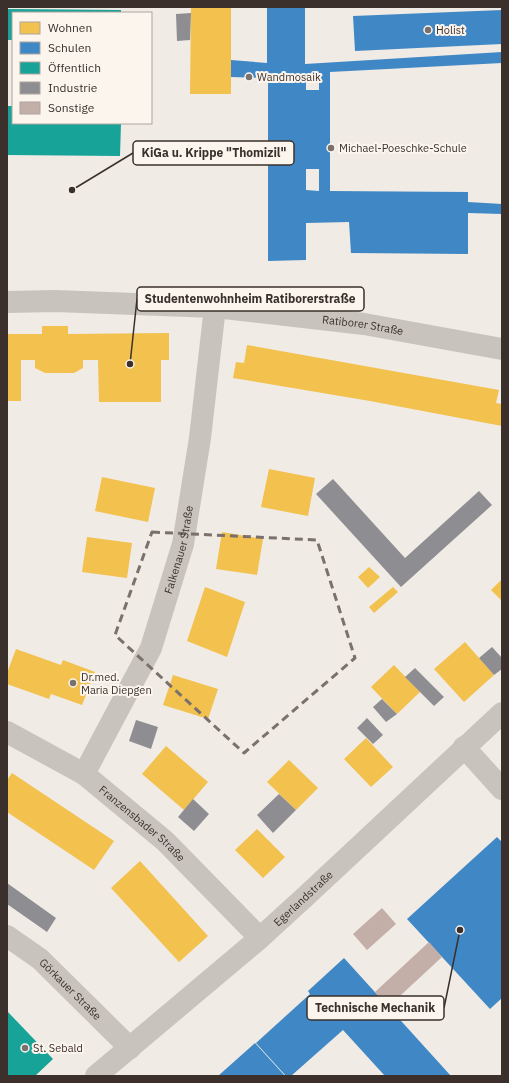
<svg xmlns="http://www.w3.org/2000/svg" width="509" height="1083" font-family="'IBM Plex Sans',sans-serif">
  <rect width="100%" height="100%" fill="#f0ebe5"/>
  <!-- homes -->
  <path fill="#f2c14e" d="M 191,8 L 231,8 L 231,94 L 190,94 Z
    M 42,326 L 68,326 L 68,334 L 169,333 L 169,360 L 161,360 L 161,402 L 99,402 L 98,360 L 83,360 L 83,368 L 74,373 L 45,373 L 35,368 L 35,360 L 21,360 L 21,401 L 7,401 L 7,334 L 42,334 Z
    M 247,345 L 499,390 L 496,403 L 502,404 L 502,426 L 370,401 L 233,378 L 236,362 L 244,363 Z
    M 269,469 L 315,478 L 308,516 L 261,507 Z
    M 102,477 L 155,488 L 148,522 L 95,511 Z
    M 222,532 L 263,539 L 257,575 L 216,569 Z
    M 87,537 L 132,543 L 127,578 L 82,572 Z
    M 369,567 L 380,577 L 368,588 L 358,577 Z
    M 502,579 L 502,601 L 491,590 Z
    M 205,587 L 245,602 L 227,657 L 187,641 Z
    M 393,587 L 398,592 L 374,613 L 369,607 Z
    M 465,642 L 494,675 L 464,702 L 434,669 Z
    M 16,649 L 61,665 L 63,660 L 95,672 L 82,705 L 51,694 L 49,699 L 7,684 L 7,673 Z
    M 394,665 L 420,692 L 397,714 L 371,687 Z
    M 173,675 L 218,689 L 208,719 L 163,705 Z
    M 366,738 L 393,767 L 371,787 L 344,759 Z
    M 166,746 L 208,782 L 184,810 L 142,774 Z
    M 289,760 L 318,788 L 296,810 L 267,782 Z
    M 12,773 L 114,841 L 94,870 L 7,812 L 7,780 Z
    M 257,829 L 285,857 L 263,878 L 235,850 Z
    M 140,861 L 208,936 L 179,962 L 111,888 Z"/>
  <!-- schools -->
  <path fill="#3f88c5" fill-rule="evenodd" d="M 267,8 L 305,8 L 305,64 L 502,52 L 502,63 L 330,72 L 330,191 L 468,192 L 468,202 L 502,204 L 502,214 L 468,213 L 468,254 L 351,253 L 349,222 L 306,223 L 306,260 L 268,261 L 268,78 L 231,77 L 231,60 L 267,63 ZM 306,75 L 319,75 L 319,90 L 306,90 ZM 306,169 L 319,169 L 319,191 L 306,190 Z
    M 502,10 L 502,44 L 355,51 L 353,16 Z
    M 497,837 L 502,842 L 502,998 L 490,1009 L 407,919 Z
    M 344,958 L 451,1076 L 385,1076 L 343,1030 L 291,1076 L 286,1076 L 256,1043 L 310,994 L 308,991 Z
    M 255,1043 L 285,1076 L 218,1076 Z"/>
  <!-- public -->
  <path fill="#17a398" d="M 7,9 L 121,10 L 121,13 L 13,13 L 13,40 L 7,40 Z
    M 7,106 L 13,106 L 13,123 L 121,123 L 120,156 L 7,155 Z
    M 7,1011 L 53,1059 L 35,1076 L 7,1076 Z"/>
  <!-- industry -->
  <path fill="#8d8d92" d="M 191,13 L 190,40 L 177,41 L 176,14 Z
    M 333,479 L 405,558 L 479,491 L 492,505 L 401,587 L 316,494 Z
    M 492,647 L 502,658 L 502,669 L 494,675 L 479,658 Z
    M 415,668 L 444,697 L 434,706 L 405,677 Z
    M 382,699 L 397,714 L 386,722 L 373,707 Z
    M 367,718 L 383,735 L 373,744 L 357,728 Z
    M 136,720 L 158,727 L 151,749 L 129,741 Z
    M 279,794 L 296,810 L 273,833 L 257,815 Z
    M 193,799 L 209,814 L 194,831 L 178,817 Z
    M 7,883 L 56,918 L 47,932 L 7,904 Z"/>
  <!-- building -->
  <path fill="#c3afa7" d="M 382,908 L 396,924 L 367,950 L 353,934 Z
    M 429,942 L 442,957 L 388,1007 L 375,992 Z"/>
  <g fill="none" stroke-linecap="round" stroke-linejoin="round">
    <!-- minor -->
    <g stroke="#c9c3be" stroke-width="22">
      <path id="s1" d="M 7,302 L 55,301 L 215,307 L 364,324 L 502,349"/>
      <path id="s2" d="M 7,732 L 84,774 L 165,841 L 260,938"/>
      <path d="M 464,747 L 502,789"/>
      <path id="s3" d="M 84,774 L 151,648 L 183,544 L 200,438 L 215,307"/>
      <path id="s4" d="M 7,936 L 40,959 L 130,1048"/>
      <path id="s5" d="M 96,1076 L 260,938 L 306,896 L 502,713"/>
    </g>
  </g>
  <!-- marked area -->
  <path fill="none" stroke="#7a716c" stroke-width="3" stroke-dasharray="8 5" stroke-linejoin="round" d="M 152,532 L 317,540 L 355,658 L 244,753 L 115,635 Z"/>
  <!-- markers -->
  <g fill="#7a716c" stroke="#fbf5ee" stroke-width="1.5">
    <circle cx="428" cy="30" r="4"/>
    <circle cx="249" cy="77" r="4"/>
    <circle cx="331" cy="148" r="4"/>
    <circle cx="73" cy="683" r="4"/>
    <circle cx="25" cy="1048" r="4"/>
  </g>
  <g text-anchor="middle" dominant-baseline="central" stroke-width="4" stroke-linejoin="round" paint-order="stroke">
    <!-- poi labels -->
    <g font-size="11" fill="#3b302b" stroke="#fbf5ee" text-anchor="start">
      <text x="436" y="30">Holist</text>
      <text x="257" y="77">Wandmosaik</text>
      <text x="339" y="148">Michael-Poeschke-Schule</text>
      <text x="81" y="677">Dr.med.<tspan x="81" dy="13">Maria Diepgen</tspan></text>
      <text x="33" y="1048">St. Sebald</text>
    </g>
    <!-- street labels -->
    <g font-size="11" fill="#3b302b" stroke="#fbf5ee">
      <text stroke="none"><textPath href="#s1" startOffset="357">Ratiborer Straße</textPath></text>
      <text stroke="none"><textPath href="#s3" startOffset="245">Falkenauer Straße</textPath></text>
      <text stroke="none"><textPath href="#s2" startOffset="164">Franzensbader Straße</textPath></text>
      <text stroke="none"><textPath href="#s5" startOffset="273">Egerlandstraße</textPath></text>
      <text stroke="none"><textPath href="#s4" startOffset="83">Görkauer Straße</textPath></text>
    </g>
  </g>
  <!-- callouts -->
  <path fill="none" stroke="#3b302b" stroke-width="1.5" d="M72 190L133 153M130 364L137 299M460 930L444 1008"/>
  <g fill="#3b302b" stroke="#fbf5ee" stroke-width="1.5">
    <circle cx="72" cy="190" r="4"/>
    <circle cx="130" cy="364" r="4"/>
    <circle cx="460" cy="930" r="4"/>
  </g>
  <g fill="#fbf5ee" stroke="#3b302b" stroke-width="1.5">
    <rect x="133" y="141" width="161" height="24" rx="4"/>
    <rect x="137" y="287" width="227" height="24" rx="4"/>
    <rect x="307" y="996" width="137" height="24" rx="4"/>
  </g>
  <g font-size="12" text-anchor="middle" font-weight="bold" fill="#3b302b">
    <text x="214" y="157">KiGa u. Krippe "Thomizil"</text>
    <text x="250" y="303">Studentenwohnheim Ratiborerstraße</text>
    <text x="375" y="1012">Technische Mechanik</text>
  </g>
  <!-- border -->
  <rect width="509" height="1083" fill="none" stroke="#3b302b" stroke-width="16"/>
  <!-- legend -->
  <rect x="12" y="12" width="140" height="112" fill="#fbf5ee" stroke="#aea6a0"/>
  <rect x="20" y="22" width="20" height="12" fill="#f2c14e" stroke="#aea6a0"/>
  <text x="48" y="32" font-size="12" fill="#3b302b">Wohnen</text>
  <rect x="20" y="42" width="20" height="12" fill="#3f88c5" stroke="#aea6a0"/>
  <text x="48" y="52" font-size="12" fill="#3b302b">Schulen</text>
  <rect x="20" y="62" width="20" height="12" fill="#17a398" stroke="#aea6a0"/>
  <text x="48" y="72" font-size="12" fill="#3b302b">Öffentlich</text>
  <rect x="20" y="82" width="20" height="12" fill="#8d8d92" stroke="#aea6a0"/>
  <text x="48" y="92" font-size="12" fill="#3b302b">Industrie</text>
  <rect x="20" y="102" width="20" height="12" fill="#c3afa7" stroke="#aea6a0"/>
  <text x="48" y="112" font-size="12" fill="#3b302b">Sonstige</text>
</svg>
